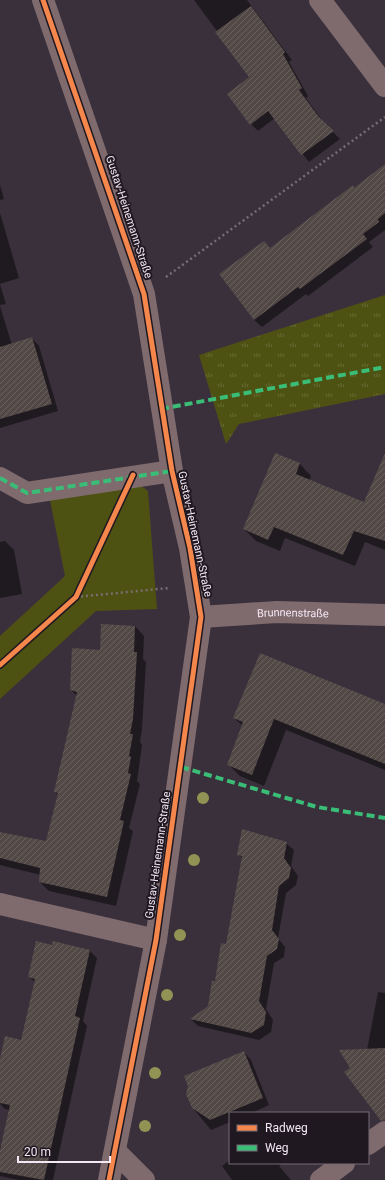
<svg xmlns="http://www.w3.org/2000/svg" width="385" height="1180" font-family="Roboto,sans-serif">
  <defs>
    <pattern id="park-tufts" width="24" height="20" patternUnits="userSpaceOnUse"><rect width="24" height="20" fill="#4d5212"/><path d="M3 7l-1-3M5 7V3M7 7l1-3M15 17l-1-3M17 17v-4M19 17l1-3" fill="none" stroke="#676b35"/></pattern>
    <pattern id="building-hatch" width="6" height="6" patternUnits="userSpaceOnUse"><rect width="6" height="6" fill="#524845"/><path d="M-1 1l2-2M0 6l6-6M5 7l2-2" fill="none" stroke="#6b6260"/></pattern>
  </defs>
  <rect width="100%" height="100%" fill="#3a303c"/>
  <!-- grass -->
  <path fill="#4d5212" d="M 135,481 L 148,491 L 157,609 L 96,611 L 0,699 L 0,636 L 65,576 L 49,495 Z"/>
  <!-- park -->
  <path fill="url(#park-tufts)" d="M 385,295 L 385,394 L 239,424 L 226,444 L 199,355 Z"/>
  <!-- shadow -->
  <path fill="#0007" d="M 194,0 L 247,0 L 292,60 L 289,62 L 308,96 L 306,98 L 325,124 L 340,139 L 309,162 L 275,118 L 258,131 L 251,124 L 251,77 Z
    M 385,169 L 385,230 L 369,242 L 373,247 L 308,296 L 306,294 L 262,327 L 254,320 L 270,249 Z
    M 0,185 L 4,199 L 0,200 Z
    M 0,213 L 19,278 L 0,284 Z
    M 0,284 L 6,304 L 0,305 Z
    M 0,306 L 12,345 L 32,338 L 39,346 L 58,411 L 0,428 Z
    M 275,454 L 300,464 L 311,476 L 309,481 L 364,503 L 385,483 L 385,550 L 365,542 L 355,566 L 285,538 L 280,551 L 256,541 L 244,529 Z
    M 5,541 L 14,550 L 22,594 L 0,598 L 0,542 Z
    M 135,626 L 144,636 L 143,659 L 146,662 L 142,729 L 140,742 L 142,745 L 137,781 L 140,784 L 129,828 L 133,831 L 116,906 L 49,891 L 40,882 L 41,875 L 0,865 L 0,832 L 47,842 L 58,795 L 55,792 L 77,696 L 71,690 L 101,651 Z
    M 385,705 L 385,770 L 286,730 L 264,786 L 240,776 L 228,764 L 243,726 L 234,718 Z
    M 286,843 L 294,850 L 291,866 L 298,876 L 296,885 L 286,893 L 278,938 L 285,947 L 284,957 L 274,963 L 266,1009 L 273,1020 L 271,1032 L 259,1040 L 198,1026 L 191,1019 L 209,1006 L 227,945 L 242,858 L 239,854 Z
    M 54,942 L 90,951 L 97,958 L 83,1021 L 87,1026 L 53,1180 L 18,1180 L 0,1176 L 0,1147 L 2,1146 L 10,1110 L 5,1109 L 0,1104 L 0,1092 L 21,1041 L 35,982 L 29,977 L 53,946 Z
    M 378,992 L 385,993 L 385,1113 L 367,1050 Z
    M 244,1052 L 251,1060 L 269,1105 L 252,1113 L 230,1113 L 230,1122 L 211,1130 L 192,1107 Z
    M 230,1160 L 230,1163 L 283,1163 L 279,1166 L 291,1180 L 232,1180 L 222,1166 Z"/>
  <!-- building -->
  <path fill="url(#building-hatch)" d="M 251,6 L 285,52 L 283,54 L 302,88 L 299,90 L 319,117 L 334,131 L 301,155 L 268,111 L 250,125 L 227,94 L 249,77 L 215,32 Z
    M 385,164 L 385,213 L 378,219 L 379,222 L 363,234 L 367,239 L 300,289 L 298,287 L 254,320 L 219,274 L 264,241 L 270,248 L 353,185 L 354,188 Z
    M 32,337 L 52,404 L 0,419 L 0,347 Z
    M 385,453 L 385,541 L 354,531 L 343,555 L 274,527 L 268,540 L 243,529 L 275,453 L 300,463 L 296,474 L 364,502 Z
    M 101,624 L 135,626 L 134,652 L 137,652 L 133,719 L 130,734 L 133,734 L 129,756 L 131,757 L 128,773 L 131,774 L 120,820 L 124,821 L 107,897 L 39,882 L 40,868 L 0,858 L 0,832 L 46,841 L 58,793 L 54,792 L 77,692 L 70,690 L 72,648 L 100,650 Z
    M 260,653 L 385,704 L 385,764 L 274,719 L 252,775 L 227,765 L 243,722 L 233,718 Z
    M 242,829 L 287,842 L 284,858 L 291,868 L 289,878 L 279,886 L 272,930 L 279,939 L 277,949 L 267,956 L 259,1001 L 266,1012 L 264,1025 L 251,1033 L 190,1019 L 208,1006 L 212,981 L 215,981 L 221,943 L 226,944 L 242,856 L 237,855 Z
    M 36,941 L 52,945 L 53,941 L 90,950 L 75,1016 L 80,1018 L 44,1180 L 0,1172 L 0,1150 L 10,1105 L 0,1103 L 0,1059 L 5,1036 L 21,1040 L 35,979 L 28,977 Z
    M 385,1048 L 385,1120 L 381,1121 L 344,1072 L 350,1068 L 339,1050 Z
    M 244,1051 L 263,1098 L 210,1120 L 192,1108 L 186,1094 L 188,1086 L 184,1076 Z"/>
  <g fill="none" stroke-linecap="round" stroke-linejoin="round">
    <!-- path -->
    <path stroke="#7a6c72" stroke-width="2.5" stroke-dasharray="2 3" stroke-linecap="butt" d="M 166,277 L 385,117
      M 76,597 L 169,588
      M 0,665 L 76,597 L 118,507"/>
    <!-- minor -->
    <g stroke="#7f6b6d" stroke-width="22">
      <path d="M 43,0 L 144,294 L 172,471 L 190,548 L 201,617 L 156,940 L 109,1180"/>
      <path d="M 320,0 L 385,86"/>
      <path d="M 0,478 L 27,493 L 172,471"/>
      <path id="s1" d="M 201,617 L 277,612 L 385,615"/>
      <path d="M 0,904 L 156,940"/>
      <path d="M 368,1144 L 385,1132"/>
      <path d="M 116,1152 L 144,1180"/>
      <path d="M 321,1180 L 344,1163"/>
    </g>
    <!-- quiet -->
    <path stroke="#3abd76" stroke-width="4" stroke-dasharray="8 4" stroke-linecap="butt" d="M 161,409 L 385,367
      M 0,478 L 27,493 L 172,471
      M 181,767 L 317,807 L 385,818"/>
    <defs>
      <path id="cycleway" d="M 43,0 L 144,294 L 172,471 L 190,548 L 201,617 L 156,940 L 109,1180
        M 0,665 L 76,597 L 133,475"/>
    </defs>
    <!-- cycleway casing -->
    <use href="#cycleway" stroke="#201821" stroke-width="8"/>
    <!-- cycleway -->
    <use href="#cycleway" stroke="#f5874c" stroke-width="5"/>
  </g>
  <!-- trees -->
  <g fill="#909353">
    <circle cx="203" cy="798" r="6"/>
    <circle cx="194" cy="860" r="6"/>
    <circle cx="180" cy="935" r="6"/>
    <circle cx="167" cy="995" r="6"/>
    <circle cx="155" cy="1073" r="6"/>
    <circle cx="145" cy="1126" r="6"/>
  </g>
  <g text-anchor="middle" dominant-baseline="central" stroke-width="4" stroke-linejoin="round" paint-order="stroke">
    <!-- street labels -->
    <g font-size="11" fill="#f3e7f4" stroke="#201821">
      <text transform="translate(129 217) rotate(72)">Gustav-Heinemann-Straße</text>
      <text transform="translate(195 534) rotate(78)">Gustav-Heinemann-Straße</text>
      <text stroke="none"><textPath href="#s1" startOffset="92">Brunnenstraße</textPath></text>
      <text transform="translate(158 855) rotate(-82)">Gustav-Heinemann-Straße</text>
    </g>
  </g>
  <!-- legend -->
  <rect x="229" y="1112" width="140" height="52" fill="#201821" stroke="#746b75"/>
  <rect x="237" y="1125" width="20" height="6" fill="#f5874c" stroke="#746b75"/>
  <text x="265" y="1132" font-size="12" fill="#f3e7f4">Radweg</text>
  <rect x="237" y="1145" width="20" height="6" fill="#3abd76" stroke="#746b75"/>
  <text x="265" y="1152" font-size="12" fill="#f3e7f4">Weg</text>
  <!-- scale -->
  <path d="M18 1156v6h92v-6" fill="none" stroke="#f3e7f4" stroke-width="2"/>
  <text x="24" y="1156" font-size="12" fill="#f3e7f4" stroke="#201821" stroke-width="3" paint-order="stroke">20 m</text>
</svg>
